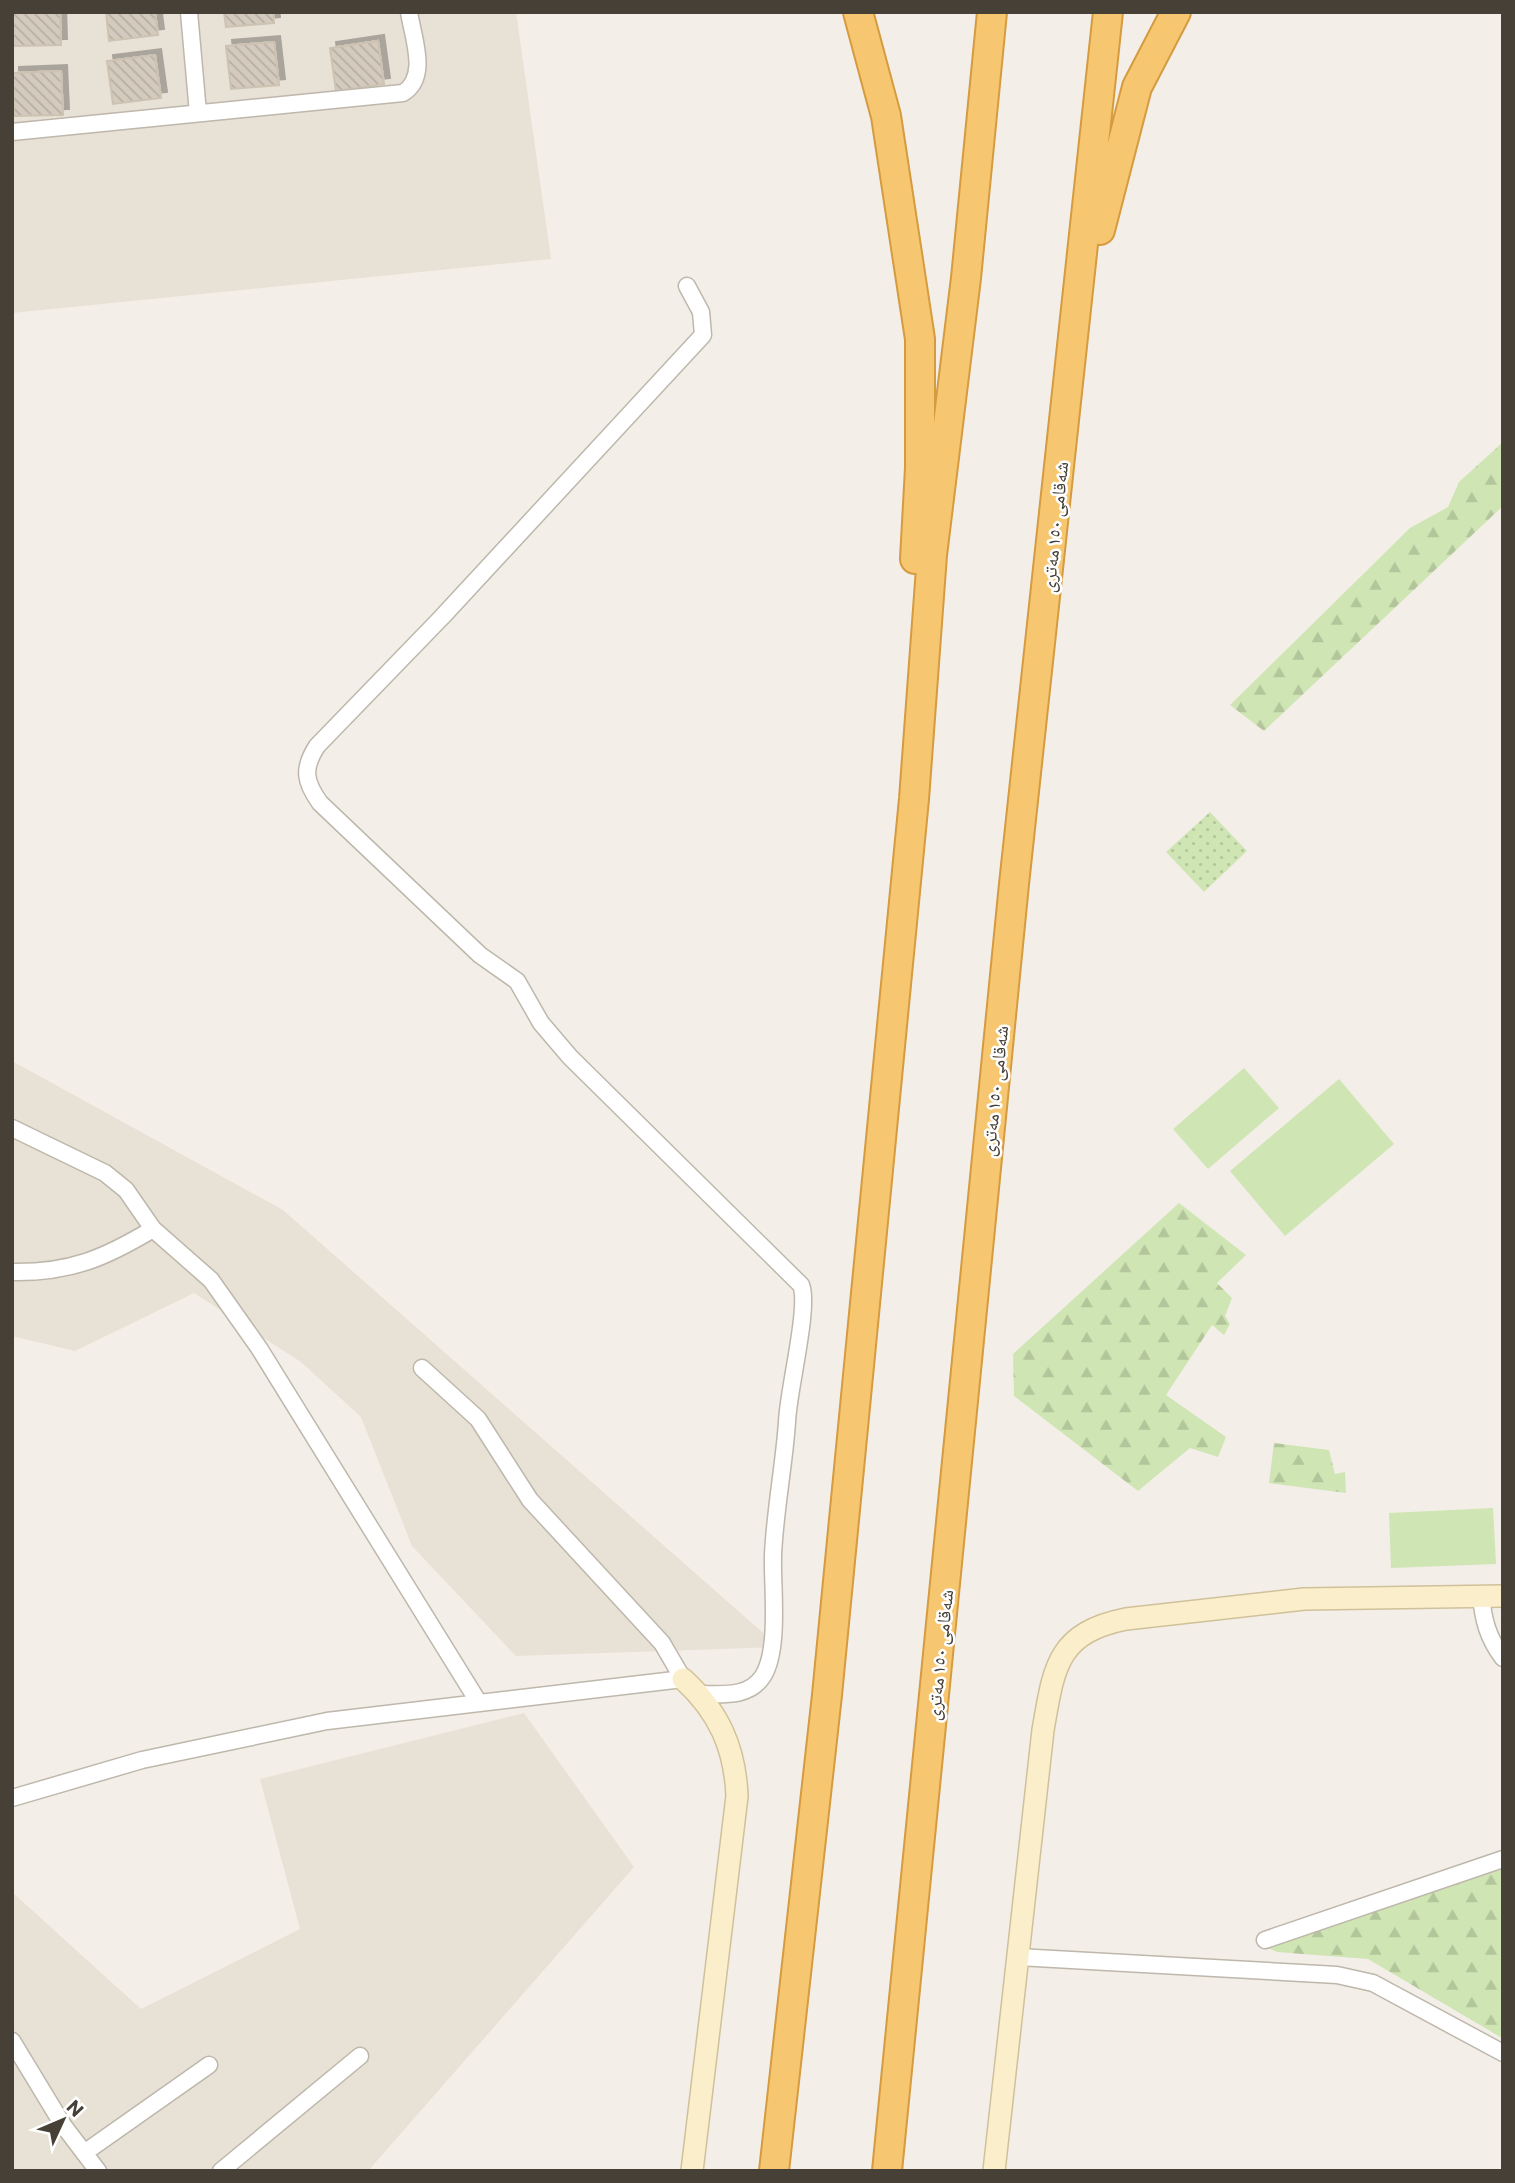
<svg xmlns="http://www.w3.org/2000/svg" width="1515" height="2183" font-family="Commissioner,'Noto Naskh Arabic',sans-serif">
  <defs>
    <pattern id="grass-dots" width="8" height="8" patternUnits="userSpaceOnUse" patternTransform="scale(1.75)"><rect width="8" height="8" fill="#cfe5b3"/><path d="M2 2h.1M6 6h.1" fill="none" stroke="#b3c69b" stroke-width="1.8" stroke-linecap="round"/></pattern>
    <pattern id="forest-firs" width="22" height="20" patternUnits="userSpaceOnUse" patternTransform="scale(1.75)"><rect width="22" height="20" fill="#cfe5b3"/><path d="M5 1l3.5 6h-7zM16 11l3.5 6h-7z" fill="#b3c69b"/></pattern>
    <pattern id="building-back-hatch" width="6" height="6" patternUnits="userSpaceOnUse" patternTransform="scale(1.75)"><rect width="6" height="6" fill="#d4cbbe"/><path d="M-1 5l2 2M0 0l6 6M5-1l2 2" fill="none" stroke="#b7afa4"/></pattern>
    <filter id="shadow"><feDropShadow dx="6" dy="-6" stdDeviation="0" flood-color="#0004"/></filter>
  </defs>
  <rect width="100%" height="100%" fill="#f3efe8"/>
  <!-- residential -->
  <path fill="#e7e1d6" d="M 12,12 L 516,12 L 551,259 L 12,313 Z
    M 12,1061 L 283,1210 L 779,1647 L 516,1656 L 412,1546 L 361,1417 L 301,1362 L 194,1293 L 75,1351 L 12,1336 Z
    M 524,1713 L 634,1867 L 368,2171 L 12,2171 L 12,1892 L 141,2009 L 300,1929 L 260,1779 Z"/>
  <!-- grass -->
  <path fill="url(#grass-dots)" d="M 1210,812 L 1247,851 L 1204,892 L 1166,852 Z"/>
  <!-- forest -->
  <path fill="url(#forest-firs)" d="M 1503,442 L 1503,506 L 1264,731 L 1230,705 L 1410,528 L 1448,507 L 1459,482 Z
    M 1179,1203 L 1246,1255 L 1217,1283 L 1232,1298 L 1225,1316 L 1230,1324 L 1224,1335 L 1212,1325 L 1166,1395 L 1226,1437 L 1218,1457 L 1190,1448 L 1138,1491 L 1014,1396 L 1013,1354 Z
    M 1274,1443 L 1329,1450 L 1335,1474 L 1345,1472 L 1346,1493 L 1269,1483 Z
    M 1503,1869 L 1502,2038 L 1368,1959 L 1277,1952 L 1266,1947 Z"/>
  <!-- green -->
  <path fill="#cfe5b3" d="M 1244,1068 L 1279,1108 L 1208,1169 L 1173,1129 Z
    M 1339,1079 L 1394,1144 L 1285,1236 L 1230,1171 Z
    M 1493,1508 L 1496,1564 L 1391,1568 L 1389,1513 Z"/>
  <!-- building -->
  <path fill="url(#building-back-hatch)" stroke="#cec3b2" stroke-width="2" filter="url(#shadow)" d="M 12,12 L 60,12 L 61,45 L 13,46 Z
    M 106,12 L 155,12 L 158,35 L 109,41 Z
    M 224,12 L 273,12 L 274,23 L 226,27 Z
    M 378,41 L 384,84 L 336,91 L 330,48 Z
    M 274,42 L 279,85 L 231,89 L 226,46 Z
    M 155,55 L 161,98 L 113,104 L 107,61 Z
    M 61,71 L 63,115 L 14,116 L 13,73 Z"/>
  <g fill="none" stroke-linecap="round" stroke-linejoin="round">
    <defs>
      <path id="street" d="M 189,12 L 198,113
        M 12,132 L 403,93 C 429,77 413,38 409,12
        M 687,286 L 701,312 L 703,335 L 442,617 L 317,746 C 302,769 305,782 320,803 L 480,955 L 517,981 L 541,1023 L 570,1057 L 801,1285 C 810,1306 788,1391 787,1422 C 784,1466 775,1510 773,1555 C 772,1587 780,1649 763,1676 C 749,1698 722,1694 699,1694
        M 12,1128 L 105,1173 L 126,1190 L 153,1229 L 211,1280 L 259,1348 L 479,1703
        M 12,1272 C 70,1273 105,1258 153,1229
        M 1481,1595 C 1483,1620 1488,1638 1503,1658
        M 12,1798 L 142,1760 L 327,1721 L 683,1679 L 662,1643 L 530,1500 L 478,1419 L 422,1368
        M 1265,1940 L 1503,1859
        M 1018,1957 L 1337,1975 L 1373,1983 L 1503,2053
        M 12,2041 L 63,2125 L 98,2171
        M 84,2153 L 209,2065
        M 221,2171 L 360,2056"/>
      <path id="secondary" d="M 683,1679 C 719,1712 735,1748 737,1796 L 692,2171
        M 994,2171 L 1043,1730 C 1054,1668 1056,1633 1126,1619 L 1304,1599 L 1503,1596"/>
      <path id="highway" d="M 858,12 L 886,116 L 920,339 L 920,468 L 915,559
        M 1100,230 L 1137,87 L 1176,12
        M 774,2171 L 827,1695 L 914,799 L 932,555 L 966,278 L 992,12
        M 887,2171 L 1014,884 L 1108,12"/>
    </defs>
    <!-- street casing -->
    <use href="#street" stroke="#beb7ab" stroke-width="19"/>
    <!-- secondary casing -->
    <use href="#secondary" stroke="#d0c19a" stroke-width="24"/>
    <!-- highway casing -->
    <use href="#highway" stroke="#d59b40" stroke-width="32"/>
    <!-- street -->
    <use href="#street" stroke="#fff" stroke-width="16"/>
    <!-- secondary -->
    <use href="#secondary" stroke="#fbeeca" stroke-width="21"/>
    <!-- highway -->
    <use href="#highway" stroke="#f6c770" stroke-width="28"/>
  </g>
  <g text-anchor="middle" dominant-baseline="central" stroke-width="5" stroke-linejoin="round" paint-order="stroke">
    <!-- street labels -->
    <g font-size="19" fill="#464037" stroke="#fff">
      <text transform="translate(1054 527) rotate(-84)">شەقامی ١٥٠ مەتری</text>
      <text transform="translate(994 1091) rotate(-84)">شەقامی ١٥٠ مەتری</text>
      <text transform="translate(939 1655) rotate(-84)">شەقامی ١٥٠ مەتری</text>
    </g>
  </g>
  <!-- border -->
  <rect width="1515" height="2183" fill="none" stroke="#464037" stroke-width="28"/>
  <!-- north arrow -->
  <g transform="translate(63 2120) rotate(46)" stroke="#ffffff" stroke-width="5" paint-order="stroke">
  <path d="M0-5L12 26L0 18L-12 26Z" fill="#464037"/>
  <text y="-10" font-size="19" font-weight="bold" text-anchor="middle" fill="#464037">N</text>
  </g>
</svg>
